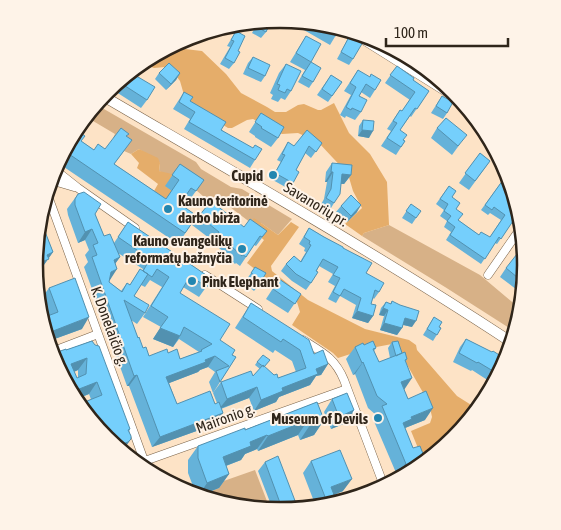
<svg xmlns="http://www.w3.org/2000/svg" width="561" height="530" font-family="'Asap Condensed',sans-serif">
  <rect width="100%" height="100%" fill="#fde3c6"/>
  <!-- green -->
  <path fill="#d7b187" d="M 97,105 L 196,162 L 201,169 L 231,187 L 242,189 L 292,219 L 278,235 L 261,223 L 251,223 L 226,204 L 223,207 L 214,200 L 211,203 L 196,190 L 159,171 L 160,163 L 139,149 L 131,154 L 124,151 L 113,138 L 115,134 L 88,118 Z
    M 389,225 L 480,275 L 518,307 L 514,331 L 445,287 L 362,236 L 364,233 Z
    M 255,470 L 270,509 L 201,495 L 219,488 L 218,483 Z"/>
  <!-- forest -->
  <path fill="#e5ad6a" d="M 173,46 L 176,48 L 202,51 L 226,74 L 241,93 L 267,107 L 275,112 L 286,112 L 298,105 L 304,104 L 318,110 L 321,110 L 334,103 L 349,133 L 370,154 L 387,182 L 389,225 L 364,233 L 362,236 L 345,224 L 362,208 L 353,191 L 348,174 L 318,142 L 298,133 L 282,134 L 253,119 L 247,120 L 232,128 L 228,128 L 199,110 L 184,95 L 180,81 L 174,73 L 165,67 L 154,68 L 146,65 Z
    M 139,149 L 158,158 L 160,163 L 159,171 L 172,174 L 172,191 L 166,199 L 154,191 L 158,184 L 137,168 L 139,163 L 131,154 Z
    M 254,218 L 278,235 L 291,222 L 299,227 L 271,266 L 272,271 L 308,300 L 365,329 L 409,340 L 416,345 L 417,350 L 457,396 L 476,408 L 454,439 L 446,445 L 420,453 L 411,431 L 430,423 L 432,417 L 429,403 L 398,349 L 392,344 L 366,349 L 338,358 L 333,353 L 292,325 L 300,312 L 297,302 L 247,263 L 264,240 L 249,227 Z"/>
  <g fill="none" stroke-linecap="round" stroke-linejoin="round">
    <defs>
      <path id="minor" d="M 352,33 L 462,102
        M 54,169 L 78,188 L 135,228
        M 50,184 L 57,182 L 74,187
        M 48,196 L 146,466
        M 205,275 L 258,309
        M 488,275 L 520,229
        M 303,340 C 322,352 335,358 344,380 L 384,486
        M 51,352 L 98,334
        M 142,462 L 347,389"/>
      <path id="major" d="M 103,96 C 240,176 379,255 511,342"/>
    </defs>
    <!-- minor casing -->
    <use href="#minor" stroke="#796248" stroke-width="9"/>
    <!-- major casing -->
    <use href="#major" stroke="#796248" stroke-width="11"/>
    <!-- minor -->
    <use href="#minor" stroke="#fff" stroke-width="8"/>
    <!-- major -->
    <use href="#major" stroke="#fff" stroke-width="10"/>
  </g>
  <!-- wall -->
  <path fill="#65b2d9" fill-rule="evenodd" d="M 281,19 L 339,30 L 330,45 L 290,22 L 288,24 Z
    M 271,21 L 266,32 L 261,38 L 252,33 L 258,23 Z
    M 236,31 L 234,63 L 229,69 L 220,64 L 230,47 L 227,46 Z
    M 205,34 L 199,42 L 192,38 L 193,36 Z
    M 350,35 L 353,59 L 349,65 L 337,59 Z
    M 306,36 L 313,82 L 309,88 L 298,82 L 305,70 L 290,62 Z
    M 253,57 L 265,76 L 261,82 L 243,74 L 248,63 Z
    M 286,64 L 291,91 L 285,100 L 281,98 L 278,102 L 271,99 L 273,95 L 270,93 L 279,73 Z
    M 397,66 L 413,80 L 429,91 L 411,117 L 410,116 L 400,130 L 403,140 L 405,141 L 396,155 L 381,146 L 391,131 L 387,129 L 400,110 L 402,111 L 410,100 L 385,83 Z
    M 358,70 L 375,90 L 370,98 L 361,92 L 359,96 L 361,112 L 355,120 L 346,116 L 345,118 L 340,115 L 351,95 L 344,91 Z
    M 133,73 L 133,74 L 147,100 L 141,108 L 110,88 Z
    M 159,73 L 180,73 L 176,80 L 166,90 L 155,79 Z
    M 331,75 L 342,82 L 328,102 L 317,95 Z
    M 184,92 L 190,101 L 255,160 L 250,168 L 184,129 L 190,119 L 173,109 Z
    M 442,96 L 447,113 L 443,119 L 431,113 Z
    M 261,113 L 278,138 L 271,147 L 255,137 L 255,136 L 249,132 Z
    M 363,120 L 369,138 L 358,136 L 359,126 Z
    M 437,128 L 460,144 L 452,155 L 431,138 Z
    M 79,132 L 81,141 L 94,150 L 105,149 L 127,137 L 124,151 L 114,164 L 166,199 L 172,191 L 165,186 L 180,164 L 204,180 L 188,202 L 184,199 L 180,204 L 197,216 L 178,244 L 58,163 Z
    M 487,139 L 493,148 L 491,150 L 483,145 Z
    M 288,142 L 294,146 L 322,143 L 311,158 L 305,153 L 296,170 L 293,183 L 289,189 L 271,179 L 281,162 L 277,160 Z
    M 480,153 L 490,161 L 469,190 L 459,183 Z
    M 332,163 L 351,175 L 344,184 L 341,184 L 334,203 L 328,213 L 319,208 L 324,199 L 327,182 L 325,182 L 326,172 Z
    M 508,173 L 506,189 L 517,215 L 497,244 L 495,243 L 481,264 L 446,240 L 451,232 L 444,227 L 447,221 L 440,216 L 444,210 L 436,204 L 449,186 L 458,220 L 479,235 L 490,237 L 501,220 L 490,213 L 488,215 L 481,210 Z
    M 78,194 L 95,214 L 104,236 L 114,243 L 128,222 L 212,279 L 199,297 L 183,287 L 180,293 L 232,355 L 236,357 L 213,393 L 209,382 L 215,372 L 208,367 L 200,370 L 198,372 L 169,383 L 177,404 L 215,404 L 217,403 L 213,393 L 221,382 L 253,376 L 260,369 L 255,365 L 257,362 L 278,378 L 296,372 L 292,361 L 275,350 L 273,353 L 235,328 L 251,303 L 314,354 L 328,364 L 321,375 L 316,376 L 310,385 L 279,397 L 276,402 L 254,411 L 249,398 L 221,409 L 223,413 L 216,424 L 152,447 L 129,386 L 127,386 L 84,267 L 88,262 L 85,255 L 89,250 L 85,240 L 78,243 L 68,215 L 67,209 ZM 118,253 L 143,269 L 142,271 L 140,269 L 130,285 L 127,283 L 121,291 L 109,282 L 115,264 L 120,257 ZM 150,280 L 162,287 L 143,317 L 161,327 L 153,339 L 173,347 L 179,339 L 199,352 L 180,359 L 168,353 L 149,356 L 143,348 L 138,338 L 131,320 L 137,324 L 145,313 L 134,296 L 141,285 L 145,287 Z
    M 411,204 L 416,218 L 412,224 L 402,218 Z
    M 341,206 L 357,212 L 347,222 L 336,212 Z
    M 199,216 L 244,227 L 267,231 L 256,246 L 254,245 L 240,266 L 236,263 L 235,264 L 226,256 L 227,254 L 212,243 L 213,241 L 192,225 Z
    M 42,224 L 53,252 L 39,272 L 36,274 L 34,265 Z
    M 309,228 L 343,248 L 366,273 L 379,292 L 374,299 L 373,298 L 371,304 L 373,316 L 368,323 L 352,318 L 356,305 L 340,296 L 336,303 L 328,299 L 335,286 L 328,282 L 333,274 L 319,266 L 311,283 L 306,290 L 292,281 L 281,271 L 286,264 L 300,262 L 306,252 L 304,251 L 305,248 L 299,244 Z
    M 527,265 L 521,293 L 500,277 L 506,268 Z
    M 255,267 L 259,285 L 254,291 L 249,287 L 252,282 L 247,279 Z
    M 279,279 L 301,294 L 288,313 L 266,299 Z
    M 49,288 L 82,329 L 49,341 L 45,317 L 47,316 L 41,299 Z
    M 392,301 L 412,327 L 403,325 L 402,328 L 397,335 L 380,330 L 384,316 L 379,315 L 381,308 L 386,302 L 390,304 Z
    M 434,317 L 439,327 L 441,328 L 433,341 L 423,335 Z
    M 466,339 L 507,360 L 492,383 L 472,370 L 471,371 L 453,362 L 460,347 Z
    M 92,341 L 130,429 L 129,432 L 131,439 L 123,450 L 106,439 L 89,394 L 79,398 L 66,350 ZM 78,370 L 78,378 L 77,378 L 74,372 Z
    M 392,342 L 407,359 L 406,361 L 404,390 L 408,399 L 425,420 L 405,428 L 413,448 L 425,459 L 397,478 L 396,477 L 397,475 L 373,419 L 376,415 L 368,408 L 355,374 L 353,375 L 346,359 L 355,347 L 364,345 L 376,348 L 374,351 L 379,362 L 390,358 L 388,348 Z
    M 332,399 L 354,410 L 346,423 L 331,429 L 324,412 Z
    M 317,402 L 324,420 L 314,435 L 300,440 L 298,435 L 258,451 L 257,449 L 245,454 L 241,460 L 226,466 L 229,474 L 219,488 L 201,495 L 196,494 L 188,473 L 188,460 L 198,446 L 245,430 Z
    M 450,443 L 435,452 L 434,450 L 438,444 Z
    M 311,461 L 343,491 L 334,495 L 336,500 L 315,504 L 303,473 Z
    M 265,462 L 297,506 L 295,508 L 280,511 L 273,510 L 258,471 Z"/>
  <!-- shaded-wall -->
  <path fill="#5291b0" d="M 180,73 L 176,80 L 166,90 L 171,84 Z
    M 362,130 L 373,131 L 369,138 L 358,136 Z
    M 331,172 L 333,172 L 327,182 L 325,182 Z
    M 342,174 L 351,175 L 344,184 L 336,183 Z
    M 361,205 L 357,212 L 347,222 L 351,216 Z
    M 92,229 L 85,240 L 78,243 L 85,232 Z
    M 53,252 L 39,272 L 36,274 L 35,268 L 39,263 L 47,255 Z
    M 120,257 L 112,268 L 114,260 Z
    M 117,269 L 110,280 L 103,282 L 111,272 Z
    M 383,308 L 388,310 L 384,316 L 379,315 Z
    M 357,311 L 373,316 L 368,323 L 352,318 Z
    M 89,317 L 82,329 L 49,341 L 48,333 Z
    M 405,318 L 416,321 L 412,327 L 400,324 Z
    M 384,323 L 402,328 L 397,335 L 380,330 Z
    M 160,328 L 180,336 L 173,347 L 153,339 Z
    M 215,356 L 208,367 L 200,370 L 198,372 L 159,387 L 166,377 Z
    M 87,358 L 78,370 L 64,376 L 71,364 Z
    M 363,362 L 355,374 L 353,375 L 362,363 Z
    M 328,364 L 321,375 L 316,376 L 310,385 L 279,397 L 276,402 L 254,411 L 261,400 L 316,369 Z
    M 137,375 L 129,386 L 127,386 L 134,376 Z
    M 412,378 L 404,390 L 401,382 Z
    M 97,382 L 89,394 L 79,398 L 74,391 Z
    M 257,387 L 249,398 L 219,409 L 227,399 Z
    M 433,408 L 425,420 L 405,428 L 403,423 L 411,417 Z
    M 354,410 L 346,423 L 331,429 L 339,417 Z
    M 223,413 L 216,424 L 152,447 L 160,437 Z
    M 308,420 L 298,435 L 258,451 L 268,436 Z
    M 324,420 L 314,435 L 300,440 L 310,425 Z
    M 267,435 L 257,449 L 245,454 L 241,460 L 212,471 L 223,457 L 250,442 Z
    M 131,439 L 123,450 L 117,446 Z
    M 229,474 L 219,488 L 201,495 L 199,495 L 207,483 Z
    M 352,479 L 343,491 L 326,498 L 331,487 Z"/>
  <!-- building -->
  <path fill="#75cffc" stroke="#5291b0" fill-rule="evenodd" d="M 271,21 L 266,32 L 257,27 L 259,23 Z
    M 319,26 L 339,30 L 336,36 Z
    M 236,31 L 245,36 L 238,51 L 240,52 L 234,63 L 225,58 L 234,41 L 231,40 Z
    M 350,35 L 363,42 L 353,59 L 341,52 Z
    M 306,36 L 321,44 L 311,62 L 296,53 Z
    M 253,57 L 270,65 L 265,76 L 248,68 Z
    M 311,62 L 321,68 L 313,82 L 302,76 Z
    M 169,63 L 180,73 L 171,84 L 159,73 Z
    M 286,64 L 301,71 L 291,91 L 287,89 L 285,93 L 278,90 L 280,85 L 277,84 Z
    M 397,66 L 414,78 L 413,80 L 429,91 L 417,109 L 415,108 L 400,130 L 407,135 L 403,140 L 405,141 L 401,147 L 387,138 L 397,123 L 393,121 L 400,110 L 402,111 L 415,92 L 390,75 Z
    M 358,70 L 370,77 L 371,74 L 381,80 L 375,90 L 366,84 L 359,96 L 367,100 L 361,112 L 352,108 L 351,110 L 346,107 L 356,87 L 350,83 Z
    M 133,73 L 133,74 L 155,87 L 147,100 L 119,82 Z
    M 331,75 L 342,82 L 332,96 L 322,89 Z
    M 184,92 L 193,97 L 190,101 L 226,122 L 221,130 L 253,148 L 255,145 L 262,149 L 255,160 L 189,122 L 195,112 L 179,102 Z
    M 442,96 L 453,102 L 447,113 L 436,106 Z
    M 261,113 L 284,127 L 278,138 L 261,128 L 262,127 L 255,122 Z
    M 446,118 L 467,135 L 458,146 L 437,128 Z
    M 363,120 L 374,121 L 373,131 L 362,130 Z
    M 121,128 L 129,134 L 126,136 L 132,140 L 114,164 L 166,199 L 179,180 L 172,175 L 180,164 L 204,180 L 196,191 L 191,188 L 180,204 L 197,216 L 185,233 L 66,152 L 79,132 L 85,136 L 81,141 L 94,150 L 98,144 L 105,149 Z
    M 307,130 L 322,143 L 316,152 L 309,146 L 296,170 L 299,172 L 293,183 L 275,173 L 285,155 L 282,154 L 288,142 L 294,146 Z
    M 487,139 L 492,146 L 485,142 Z
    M 480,153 L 490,161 L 475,181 L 465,173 Z
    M 332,163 L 352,165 L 351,175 L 342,174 L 340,194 L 334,203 L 326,198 L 331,189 L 333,172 L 331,172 Z
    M 508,173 L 510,183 L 506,189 L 513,193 L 517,215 L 501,239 L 499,237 L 485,259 L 450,235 L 455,227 L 447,221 L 451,216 L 444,211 L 448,204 L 440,199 L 449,186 L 456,191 L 452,197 L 460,203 L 456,209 L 463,214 L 458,220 L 479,235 L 481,232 L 490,237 L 505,215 L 494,207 L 492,210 L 485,205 Z
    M 84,192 L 101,204 L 95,214 L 104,236 L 110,234 L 120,257 L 114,260 L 117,269 L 111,272 L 109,282 L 122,292 L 127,283 L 130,285 L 140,269 L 148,274 L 134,296 L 149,305 L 145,313 L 124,300 L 138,338 L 139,337 L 143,348 L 146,347 L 149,356 L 167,349 L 168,353 L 177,349 L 180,359 L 202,351 L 201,350 L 212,344 L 184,327 L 180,336 L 160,328 L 168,317 L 151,306 L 169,277 L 157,269 L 152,277 L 143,271 L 150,259 L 118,237 L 128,222 L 212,279 L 207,287 L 190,276 L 180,293 L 230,324 L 220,340 L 235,350 L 232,355 L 236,357 L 220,382 L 216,371 L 229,366 L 215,356 L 205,360 L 206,362 L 166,377 L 177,404 L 210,391 L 215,404 L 219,402 L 223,413 L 160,437 L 137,375 L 134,376 L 92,257 L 97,255 L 93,245 L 98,243 L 92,229 L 85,232 L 75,205 L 75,199 L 78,194 Z
    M 351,195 L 361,205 L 351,216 L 341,206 Z
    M 211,201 L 244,227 L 250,219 L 267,231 L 262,237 L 260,236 L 246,257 L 242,254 L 242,256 L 232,247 L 233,245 L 218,234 L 219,232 L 199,216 Z
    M 411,204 L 421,211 L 416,218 L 406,211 Z
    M 42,224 L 53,252 L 47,255 L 49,259 L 39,263 L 36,255 Z
    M 309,228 L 324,237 L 343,247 L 343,248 L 372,263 L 366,273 L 384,283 L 379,292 L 375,290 L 371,304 L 376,305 L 373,316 L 357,311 L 361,298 L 344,289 L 340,296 L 333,292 L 340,278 L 333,275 L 338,267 L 323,259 L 316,271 L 318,272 L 311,283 L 296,274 L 286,264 L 294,256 L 301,262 L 311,245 L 309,244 L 310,241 L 304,237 Z
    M 517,254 L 526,261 L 527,265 L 523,282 L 506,268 Z
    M 255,267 L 266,273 L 259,285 L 253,281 L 256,276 L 251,273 Z
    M 75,278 L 89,317 L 48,333 L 45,317 L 58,312 L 49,288 Z
    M 279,279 L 301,294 L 295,304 L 273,289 Z
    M 392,301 L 400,305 L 419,311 L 416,321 L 405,318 L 402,328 L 384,323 L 388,310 L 383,308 L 386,302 L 391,304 Z
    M 251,303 L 309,340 L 314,354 L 323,350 L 328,364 L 316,369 L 318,374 L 282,388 L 283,391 L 261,400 L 257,387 L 227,399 L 221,382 L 251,371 L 253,376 L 263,365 L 274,375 L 277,374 L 278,378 L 306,368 L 300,350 L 283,339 L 281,342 L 243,317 Z
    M 434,317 L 442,322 L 439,327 L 441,328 L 437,335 L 427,329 Z
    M 466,339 L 492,352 L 493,351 L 507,360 L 498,374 L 478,362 L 477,363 L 459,353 Z
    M 92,341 L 95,345 L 99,346 L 130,429 L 128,430 L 131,436 L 131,439 L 128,442 L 117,446 L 106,439 L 82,403 L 102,395 L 97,382 L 74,391 L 53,359 L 52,354 L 66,349 L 66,350 ZM 87,358 L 86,374 L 77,378 L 71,364 Z
    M 373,341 L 376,348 L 373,349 L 379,362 L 405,352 L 407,359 L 405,360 L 412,378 L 401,382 L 408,399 L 426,391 L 433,408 L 411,417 L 412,419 L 403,423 L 413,448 L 420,446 L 425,459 L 407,471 L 405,464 L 406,464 L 382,406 L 387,404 L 377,396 L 363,362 L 362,363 L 355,347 L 363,343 L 364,345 Z
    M 398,341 L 402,353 L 396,356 L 392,342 Z
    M 263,355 L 270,360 L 264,367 L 257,362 Z
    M 347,393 L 354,410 L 339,417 L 332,399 Z
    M 317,402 L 324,420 L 310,425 L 308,420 L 268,436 L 267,435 L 250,442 L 251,446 L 223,457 L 229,474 L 207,483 L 198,458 L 198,446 L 245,428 L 245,430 Z
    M 449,440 L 450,443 L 440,449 L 438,444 Z
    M 340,450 L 352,479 L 331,487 L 336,500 L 327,502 L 311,461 Z
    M 278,456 L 297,506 L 283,511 L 265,462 Z"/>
  <!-- markers -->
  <g fill="#2386b0" stroke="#fef3e8" stroke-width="2">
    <circle cx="273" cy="175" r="5"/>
    <circle cx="168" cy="209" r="5"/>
    <circle cx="242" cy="249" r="5"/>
    <circle cx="192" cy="281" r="5"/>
    <circle cx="378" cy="418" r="5"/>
  </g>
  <g text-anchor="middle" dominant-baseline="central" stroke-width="4" stroke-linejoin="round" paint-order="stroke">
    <!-- poi labels -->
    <g font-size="15" font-weight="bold" fill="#2f251a" stroke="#fef3e8" text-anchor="end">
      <text x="263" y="175">Cupid</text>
      <text x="178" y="200" text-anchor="start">Kauno teritorinė<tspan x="178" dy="17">darbo birža</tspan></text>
      <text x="232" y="240">Kauno evangelikų<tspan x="232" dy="17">reformatų bažnyčia</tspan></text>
      <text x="202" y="281" text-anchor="start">Pink Elephant</text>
      <text x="368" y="418">Museum of Devils</text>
    </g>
    <!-- street labels -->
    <g font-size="15" fill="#2f251a" stroke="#fef3e8">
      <text transform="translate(316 204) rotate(31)">Savanorių pr.</text>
      <text transform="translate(110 326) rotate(70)">K. Donelaičio g.</text>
      <text transform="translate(225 418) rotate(-20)">Maironio g.</text>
    </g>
  </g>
  <!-- crop -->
  <path d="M0 0H561V530H0ZM43 265a237 237 0 1 1 474 0a237 237 0 1 1-474 0Z" fill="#fef3e8" fill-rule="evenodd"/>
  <path fill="none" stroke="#2f251a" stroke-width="2.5" d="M43 265a237 237 0 1 1 474 0a237 237 0 1 1-474 0Z"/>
  <!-- scale -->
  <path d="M386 38v8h122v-8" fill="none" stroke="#2f251a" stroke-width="2.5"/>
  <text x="394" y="38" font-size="15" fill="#2f251a" stroke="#fef3e8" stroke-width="4" paint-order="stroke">100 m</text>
</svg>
